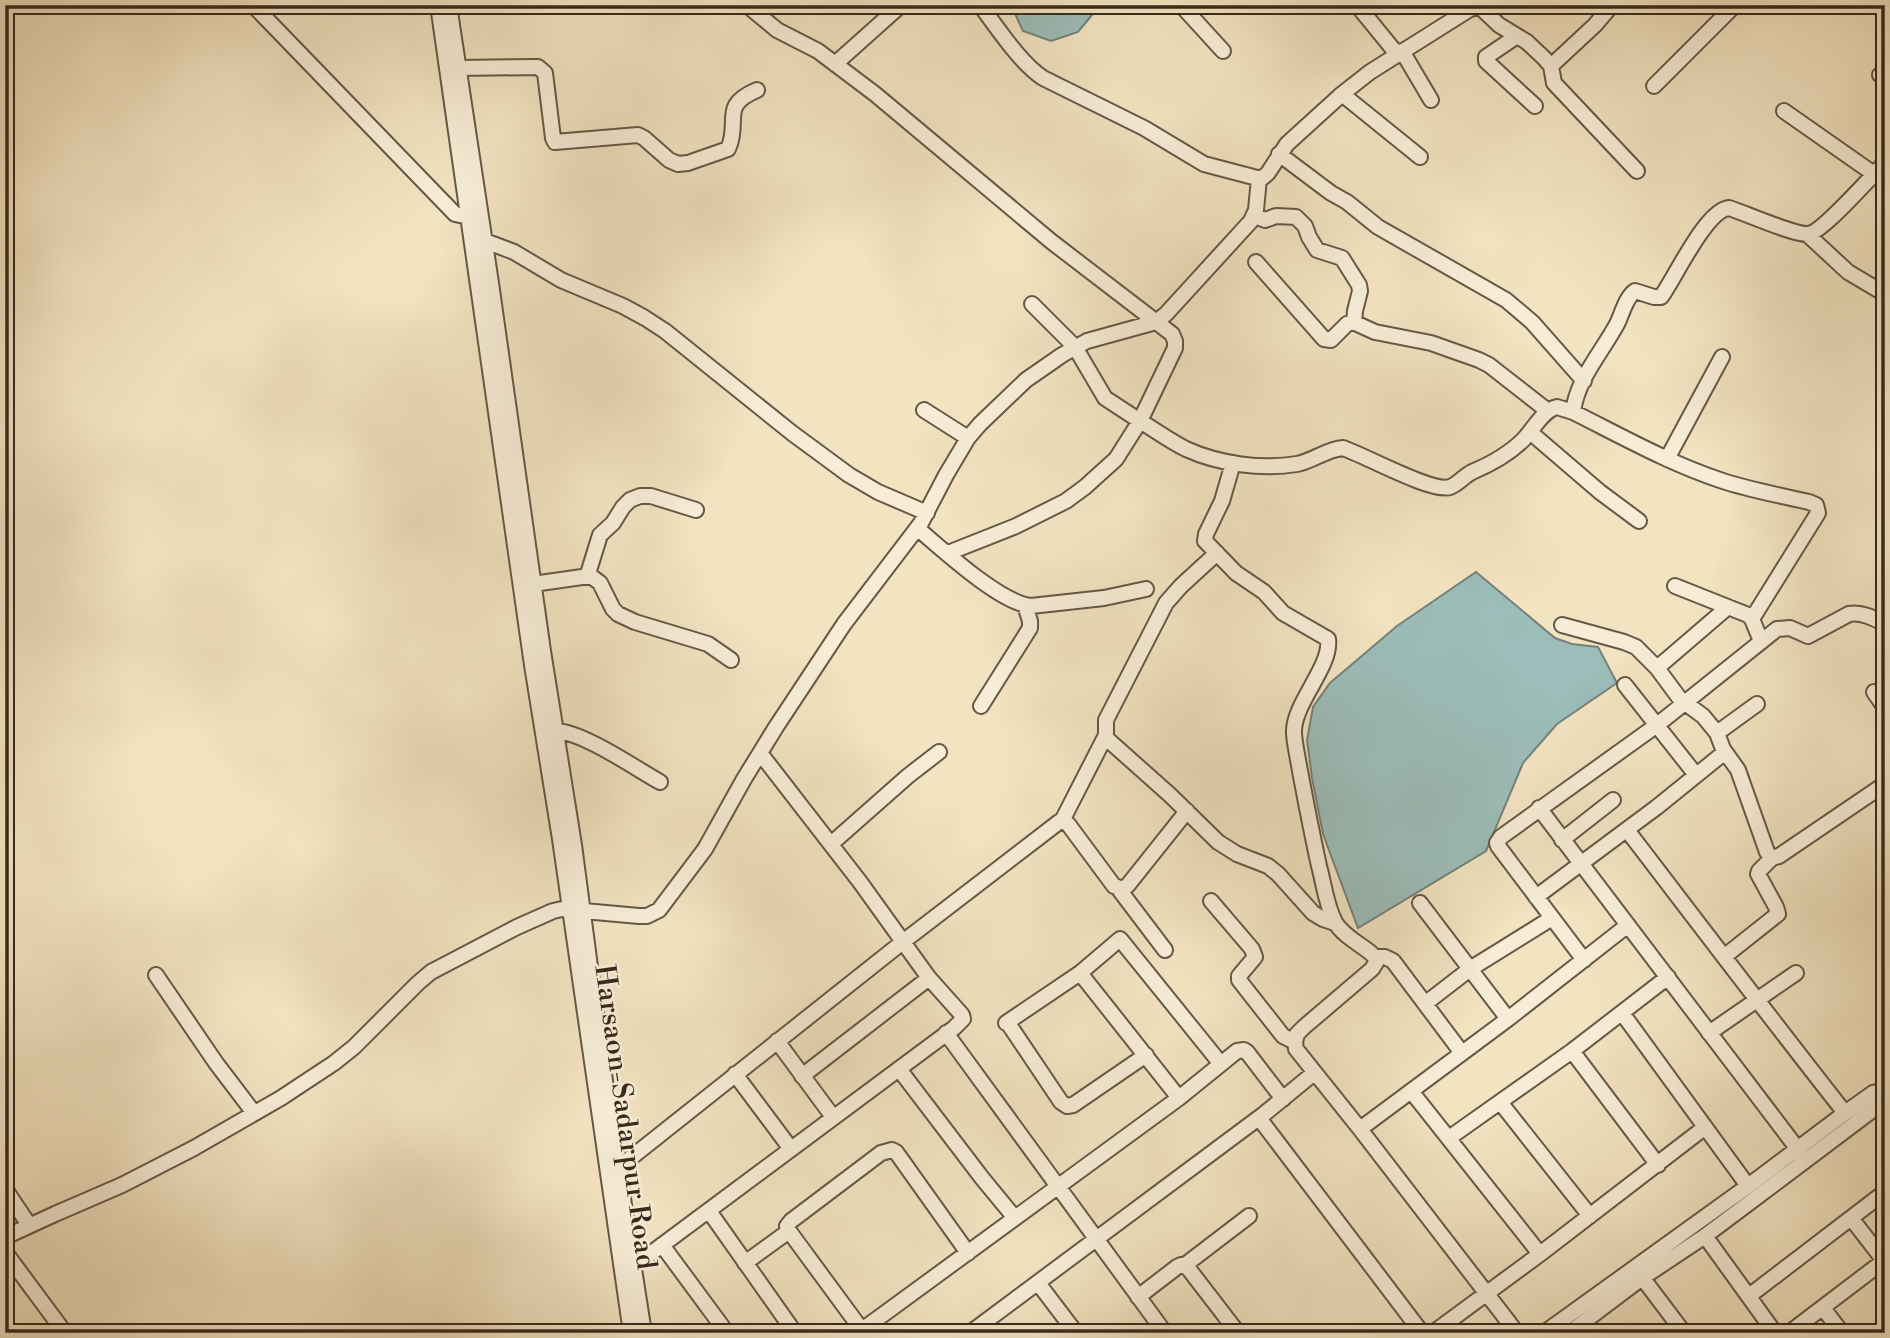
<svg xmlns="http://www.w3.org/2000/svg" width="1890" height="1338" font-family="'Libre Bodoni',serif">
  <rect width="100%" height="100%" fill="#f2e3c1"/>
  <filter id="stains"><feTurbulence type="fractalNoise" baseFrequency=".00286" numOctaves="4"/><feColorMatrix values="0 0 0 0 .2 0 0 0 0 .09 0 0 0 0 .02 0 0 0 .5 -.17"/></filter>
  <radialGradient id="worn" r=".72"><stop offset=".6" stop-color="#630" stop-opacity="0"/><stop offset="1" stop-color="#630" stop-opacity=".3"/></radialGradient>
  <!-- water -->
  <path fill="#9cbdb9" stroke="#74827b" stroke-width="2" d="M 1011,5 L 1093,5 L 1092,15 L 1078,32 L 1051,41 L 1023,31 Z
    M 1476,572 L 1555,638 L 1572,644 L 1598,647 L 1617,683 L 1557,724 L 1523,763 L 1486,851 L 1358,928 L 1323,834 L 1312,778 L 1307,740 L 1313,707 L 1330,683 L 1397,626 Z"/>
  <g fill="none" stroke-linecap="round" stroke-linejoin="round">
    <defs>
      <path id="minor" d="M 253,5 L 455,214 L 469,217
        M 438,5 L 532,665 L 560,839 L 631,1333
        M 449,5 L 491,283 L 543,651 L 574,845 L 607,1096 L 644,1333
        M 747,5 L 777,30 L 818,51 L 875,94 L 1052,242 L 1172,334 L 1175,341 L 1175,348 L 1140,421 L 1105,398 L 1075,347 L 1032,304
        M 980,5 C 997,27 1020,63 1043,78 L 1144,128 L 1204,164 L 1261,179 L 1268,173 L 1287,144 L 1342,94 L 1370,72 L 1470,9 L 1480,7 L 1499,25 L 1527,42 L 1544,58 L 1551,66 L 1554,83 L 1637,171
        M 1181,5 L 1223,51
        M 1357,5 L 1397,54
        M 1517,36 L 1486,57 L 1486,61 L 1535,106
        M 1402,51 L 1431,100
        M 835,64 L 901,5
        M 1551,66 L 1595,25 L 1612,5
        M 458,68 L 538,67 L 545,73 L 553,138 L 555,142 L 638,135 L 644,138 L 669,160 L 678,164 L 688,163 L 728,149 C 741,121 719,106 757,90
        M 1880,75 L 1885,71
        M 1654,86 L 1735,5
        M 1342,94 L 1420,157
        M 1784,111 L 1874,174
        M 1279,154 L 1331,193 L 1347,202 L 1378,227 L 1506,300 L 1532,322 L 1584,381
        M 1255,216 L 1265,220 L 1276,216 L 1296,217 L 1305,226 L 1309,237 L 1317,250 L 1342,258 L 1359,285 L 1360,291 L 1355,311 L 1354,323
        M 1807,234 L 1848,272 L 1885,294
        M 485,241 L 514,252 L 561,280 L 623,306 L 645,318 L 665,331 L 792,433 L 849,475 L 878,492 L 927,513
        M 1256,262 L 1324,339 L 1331,340 L 1347,324 L 1353,322 L 1375,332 L 1431,343 L 1479,360 L 1489,365 L 1548,411
        M 924,410 L 968,438
        M 1573,412 C 1577,379 1602,352 1617,324 C 1622,314 1626,297 1635,291 L 1654,297 L 1661,297 C 1675,278 1706,210 1729,208 C 1745,213 1794,235 1808,234 C 1822,233 1871,176 1885,163
        M 1530,432 L 1600,492 L 1639,521
        M 1667,459 L 1722,357
        M 1233,463 L 1222,501 L 1206,534 L 1205,541 L 1236,573 L 1264,592 L 1283,613 L 1328,639 C 1332,667 1292,704 1294,734 C 1295,746 1298,759 1300,771 C 1306,803 1312,834 1319,866 C 1324,884 1326,905 1335,922 C 1345,940 1374,950 1377,961 L 1372,969 L 1304,1027 L 1297,1034 L 1295,1042 L 1296,1049 L 1360,1129 L 1517,1333
        M 917,528 C 942,549 1000,603 1031,606 L 1104,598 L 1146,589
        M 948,553 L 1016,526 L 1066,501 L 1085,487 L 1116,459 L 1140,421 C 1155,430 1170,441 1186,449 C 1219,464 1262,470 1297,464 C 1313,461 1327,449 1343,448 C 1364,455 1432,493 1450,487 C 1457,485 1464,476 1472,472 C 1491,464 1508,455 1523,440 C 1533,430 1543,410 1557,407 L 1573,412 C 1621,436 1669,463 1720,480 C 1749,490 1779,495 1809,502 L 1816,505 L 1818,513 L 1752,619
        M 1217,553 L 1181,586 L 1166,603 L 1106,720 L 1106,738 L 1170,795 L 1218,842 L 1237,854 L 1268,866 L 1278,874 L 1313,913 L 1323,919 L 1335,923
        M 587,577 L 600,535 L 613,523 L 623,507 L 630,500 L 640,496 L 651,496 L 696,510
        M 533,584 L 582,577 L 592,577 L 600,583 L 613,609 L 618,614 L 635,622 L 708,644 L 731,660
        M 1675,586 L 1748,615 L 1752,619 L 1761,641
        M 1562,625 L 1624,642 L 1636,647 L 1657,668 L 1680,699 L 1703,716 L 1717,733 L 1723,749 L 1738,770 L 1767,852 L 1772,858 L 1779,856 L 1885,784
        M 1657,668 L 1728,607
        M 1625,685 L 1696,775
        M 1874,692 L 1885,708
        M 981,706 L 1030,628 L 1030,621 L 1025,605
        M 556,731 C 583,732 635,768 660,782
        M 1717,733 L 1757,704
        M 1539,808 L 1806,1160
        M 1062,821 L 1106,735
        M 1627,830 C 1699,924 1771,1019 1845,1113
        M 1562,840 L 1613,800
        M 831,844 L 908,776 L 939,752
        M 1118,888 L 1165,950
        M 1536,897 L 1657,807 L 1725,752
        M 1211,901 L 1252,949 L 1255,957 L 1239,976 L 1239,980 L 1283,1036 L 1295,1042
        M 1420,903 L 1508,1019
        M 1725,956 L 1778,914 L 1776,907 L 1758,874 L 1759,871 L 1772,858
        M 1377,957 L 1385,957 L 1393,961 L 1462,1053
        M 1584,960 L 1498,846 L 1497,843 L 1501,837 L 1657,725 L 1777,629 L 1790,628 L 1808,636 L 1849,614 C 1862,612 1874,618 1885,624
        M 1080,973 L 1179,1098
        M 156,975 L 216,1063 L 254,1113
        M 1426,1003 L 1470,969 L 1552,918
        M 1622,1013 L 1748,1186
        M 1006,1023 L 1080,973 L 1120,939 L 1221,1064
        M 1010,1026 L 1061,1102 L 1067,1106 L 1073,1105 L 1146,1055
        M 946,1033 L 1165,1333
        M 1709,1033 L 1796,973
        M 777,1041 L 833,1117
        M 1572,1051 L 1658,1165
        M 899,1069 L 982,1178 L 1015,1218
        M 735,1074 L 791,1149
        M 802,1076 L 929,978
        M 1411,1091 L 1540,1254
        M 1500,1102 L 1590,1216
        M 1259,1118 L 1422,1333
        M 1360,1129 L 1508,1019 L 1628,925
        M 1449,1138 L 1572,1051 L 1668,977
        M 618,1168 L 904,941 L 1059,822 L 1062,821 L 1068,824 L 1114,886 L 1123,889 L 1128,885 L 1187,811
        M 5,1189 L 29,1225
        M 709,1211 L 795,1333
        M 1851,1218 L 1885,1262
        M 1705,1236 L 1775,1333
        M 5,1237 L 55,1214 L 122,1185 L 194,1148 L 281,1098 L 334,1063 L 354,1047 L 418,983 L 431,972 L 517,927 L 553,911 L 562,909 L 639,916 L 647,916 L 659,910 L 705,849 L 744,779 L 776,727 L 844,624 L 921,523 L 946,475 L 968,438 L 980,424 L 1026,380 L 1062,355 L 1087,341 L 1156,322 L 1166,314 L 1251,221 L 1256,210 L 1259,178
        M 662,1245 L 727,1333
        M 5,1252 L 65,1333
        M 745,1263 L 789,1231
        M 1181,1265 L 1185,1265 L 1249,1216
        M 634,1266 L 954,1028 L 963,1019 L 962,1015 L 929,978 L 860,882 L 760,753
        M 1638,1272 L 1684,1333
        M 1038,1283 L 1076,1333
        M 1749,1296 L 1885,1192
        M 1138,1297 L 1177,1267 L 1181,1265 L 1188,1268 L 1238,1333
        M 1823,1308 L 1842,1333
        M 862,1330 L 1179,1098 L 1237,1051 L 1244,1050 L 1247,1052 L 1283,1099
        M 864,1333 L 789,1231 L 787,1226 L 791,1221 L 881,1153 L 892,1150 L 896,1152 L 968,1253
        M 970,1333 L 1264,1114 L 1314,1073
        M 1433,1333 L 1540,1254 L 1704,1128
        M 1544,1333 L 1748,1186 L 1845,1113 L 1873,1093 L 1885,1091
        M 1569,1333 L 1642,1278 L 1705,1236 L 1874,1109 L 1885,1099
        M 1789,1333 L 1885,1260"/>
    </defs>
    <!-- minor casing -->
    <use href="#minor" stroke="#665846" stroke-width="18"/>
    <!-- minor -->
    <use href="#minor" stroke="#f7edd7" stroke-width="14"/>
  </g>
  <g text-anchor="middle" dominant-baseline="central" stroke-width="5" stroke-linejoin="round" paint-order="stroke">
    <!-- street labels -->
    <g font-size="28" fill="#38291d" stroke="#f7edd7">
      <text transform="translate(625 1117) rotate(82)">Harsaon-Sadarpur Road</text>
    </g>
  </g>
  <!-- margin -->
  <rect width="1890" height="1338" fill="none" stroke="#f2e3c1" stroke-width="28"/>
  <rect x="7" y="7" width="1876" height="1324" fill="none" stroke="#38291d" stroke-width="3.5"/>
  <rect x="14" y="14" width="1862" height="1310" fill="none" stroke="#38291d" stroke-width="2"/>
  <rect width="100%" height="100%" filter="url(#stains)"/>
  <rect width="100%" height="100%" fill="url(#worn)"/>
</svg>
